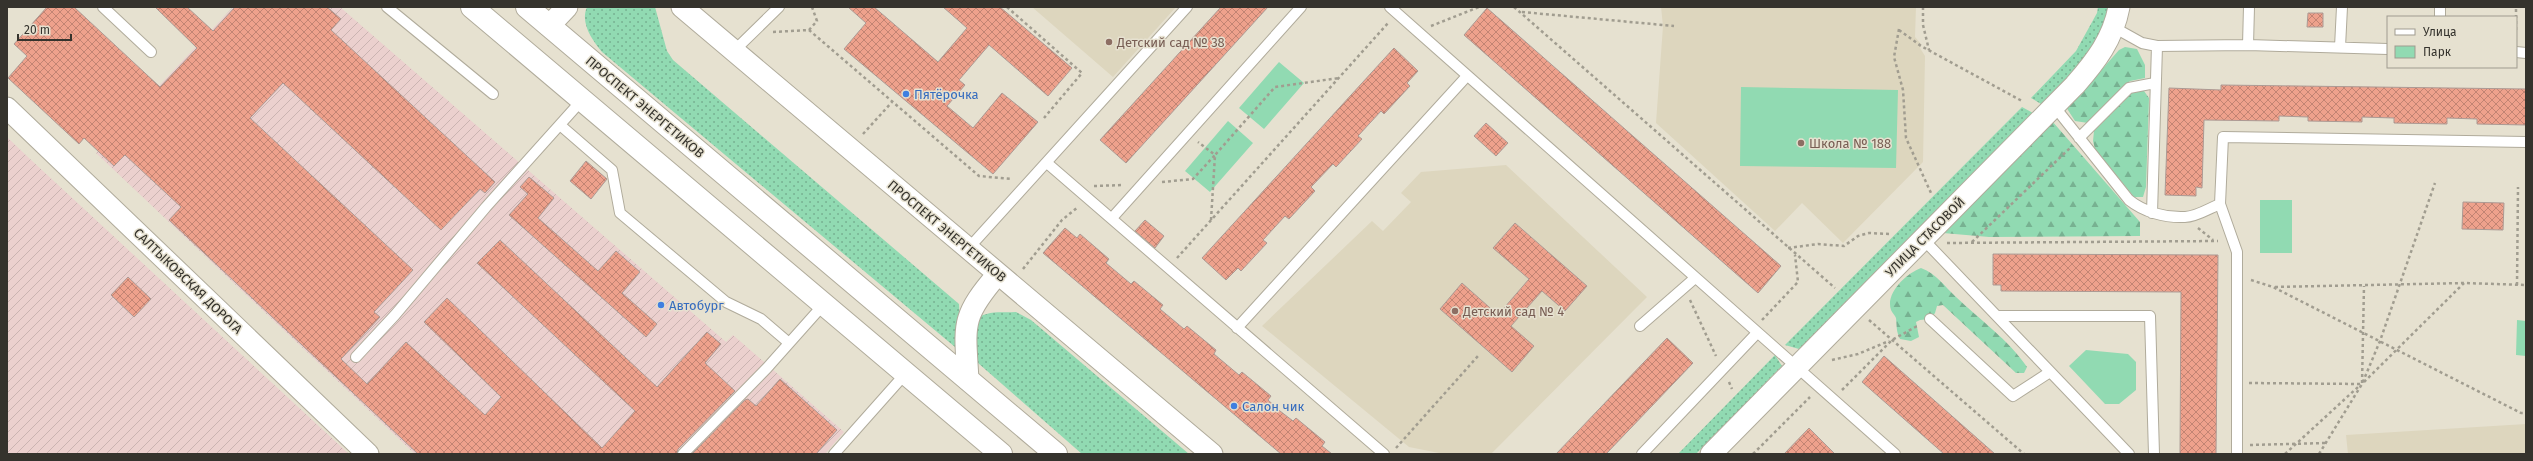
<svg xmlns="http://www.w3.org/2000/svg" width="2533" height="461" font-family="'Fira Sans',sans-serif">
  <defs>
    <pattern id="industrial-furrows" width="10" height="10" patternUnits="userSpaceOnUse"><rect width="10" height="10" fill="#ebd0ce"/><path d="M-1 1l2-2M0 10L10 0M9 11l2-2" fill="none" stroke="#cab3b1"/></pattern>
    <pattern id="grass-dots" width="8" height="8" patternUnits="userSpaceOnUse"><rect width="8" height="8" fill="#91dab2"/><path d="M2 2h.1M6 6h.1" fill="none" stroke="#77b191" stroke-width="1.8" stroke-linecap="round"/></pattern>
    <pattern id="forest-firs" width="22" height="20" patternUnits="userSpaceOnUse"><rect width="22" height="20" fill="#91dab2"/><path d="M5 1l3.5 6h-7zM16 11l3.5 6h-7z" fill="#77b191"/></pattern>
    <pattern id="building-cross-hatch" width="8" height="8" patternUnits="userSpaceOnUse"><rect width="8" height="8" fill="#eea18c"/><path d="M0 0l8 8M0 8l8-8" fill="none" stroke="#c28473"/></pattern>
  </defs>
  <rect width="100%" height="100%" fill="#e6e1d0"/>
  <!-- industrial -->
  <path fill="url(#industrial-furrows)" d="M 233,7 L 340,7 L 726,342 L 733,335 L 844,432 L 825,454 L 415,454 L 96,153 Z
    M 7,137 L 30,159 L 349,454 L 7,454 Z"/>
  <!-- built -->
  <path fill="#ddd6be" d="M 1032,7 L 1176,7 L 1113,77 Z
    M 1661,7 L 1916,7 L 1915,37 L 1921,44 L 1920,48 L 1925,56 L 1923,162 L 1843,243 L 1802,203 L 1775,231 L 1656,123 L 1663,26 Z
    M 1506,165 L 1647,297 L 1491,454 L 1444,454 L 1409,447 L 1262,326 L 1372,221 L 1383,231 L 1411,202 L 1401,193 L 1421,172 Z
    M 2526,424 L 2526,454 L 2348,454 L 2346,435 Z"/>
  <!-- grass -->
  <path fill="url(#grass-dots)" d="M 587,7 L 655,7 L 667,51 L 673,60 L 959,304 L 960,325 L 955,347 L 602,52 C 592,40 580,23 587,7 Z
    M 2098,7 L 2108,7 C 2105,46 2068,78 2041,104 L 2031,98 L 2076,51 L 2097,13 Z
    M 2022,107 L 2033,113 L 1799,349 L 1785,345 Z
    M 1016,312 L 1031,320 L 1189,454 L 1082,454 L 978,363 L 974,355 L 977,319 C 987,310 1003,313 1016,312 Z
    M 1775,355 L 1782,366 L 1696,454 L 1678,454 Z"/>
  <!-- forest -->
  <path fill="url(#forest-firs)" d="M 2125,47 L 2137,49 L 2145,65 L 2145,78 L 2130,81 L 2088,123 L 2075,121 L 2066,107 L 2082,92 L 2119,50 Z
    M 2138,91 L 2144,91 L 2149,98 L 2146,187 L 2143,197 L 2134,197 L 2095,149 L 2093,141 L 2094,131 L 2133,92 Z
    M 2052,121 L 2140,222 L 2140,236 L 1989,237 L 1943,233 Z
    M 1921,268 C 1937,274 1944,286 1956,297 C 1979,319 2009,340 2027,367 L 2024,373 L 2016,373 L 1943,305 L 1937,306 L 1935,313 L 1930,319 L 1920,320 L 1916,322 L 1919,337 L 1911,341 L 1900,339 C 1896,331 1897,327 1896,318 C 1895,315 1892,313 1891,310 C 1885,293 1907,273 1921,268 Z"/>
  <!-- green -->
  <path fill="#91dab2" d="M 1279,62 L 1304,83 L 1264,129 L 1239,108 Z
    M 1741,87 L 1898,90 L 1896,168 L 1740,166 Z
    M 1228,121 L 1253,143 L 1210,192 L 1185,171 Z
    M 2260,200 L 2292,200 L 2292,253 L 2260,253 Z
    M 2517,320 L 2526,321 L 2526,356 L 2516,355 Z
    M 2086,350 L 2128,354 L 2136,362 L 2136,390 L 2119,404 L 2105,404 L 2069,366 Z"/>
  <!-- building -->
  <path fill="url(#building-cross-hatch)" stroke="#ac9a94" d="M 47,7 L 74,7 L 160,87 L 197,48 L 155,7 L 187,7 L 213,31 L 235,7 L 327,7 L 341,19 L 331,30 L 495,182 L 485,193 L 480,189 L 441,230 L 283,83 L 250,118 L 413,270 L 374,312 L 380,317 L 341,359 L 367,384 L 406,342 L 485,415 L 501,397 L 424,322 L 447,298 L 602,448 L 635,411 L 477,263 L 500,240 L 657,387 L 707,332 L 721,344 L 705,363 L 735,391 L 678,449 L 677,454 L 418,454 L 169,220 L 181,207 L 125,155 L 114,166 L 84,138 L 79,144 L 8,78 L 27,56 L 14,44 Z
    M 848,7 L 874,7 L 938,62 L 967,28 L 943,7 L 1000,7 L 1072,68 L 1048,96 L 989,45 L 959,80 L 965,85 L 947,106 L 973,128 L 1002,93 L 1038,122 L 993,174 L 844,49 L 866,23 Z
    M 1221,7 L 1268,7 L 1126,163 L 1100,140 Z
    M 1487,8 L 1781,266 L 1758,293 L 1464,35 Z
    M 2308,13 L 2323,13 L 2323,27 L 2307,27 Z
    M 1394,48 L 1418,71 L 1407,83 L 1410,86 L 1384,114 L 1381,111 L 1358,136 L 1362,139 L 1336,167 L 1333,164 L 1311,187 L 1315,191 L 1289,219 L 1285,216 L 1263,240 L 1267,243 L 1241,271 L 1238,268 L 1226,280 L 1202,258 Z
    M 2221,85 L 2526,89 L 2526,125 L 2477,124 L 2477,119 L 2447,118 L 2447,124 L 2394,123 L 2394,118 L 2362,117 L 2362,122 L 2308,121 L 2308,117 L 2279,116 L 2279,121 L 2204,120 L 2202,188 L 2196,187 L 2196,196 L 2165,195 L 2169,88 L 2221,90 Z
    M 1486,123 L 1508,143 L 1496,156 L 1474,136 Z
    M 586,161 L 607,179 L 591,199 L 570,181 Z
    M 529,177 L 554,198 L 538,218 L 598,271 L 616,251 L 640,272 L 622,293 L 657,324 L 646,337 L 509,215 L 528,194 L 520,187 Z
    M 2463,202 L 2504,203 L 2503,230 L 2462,229 Z
    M 1145,220 L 1164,236 L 1155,248 L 1135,231 Z
    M 1515,223 L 1587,286 L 1565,311 L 1542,291 L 1511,326 L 1534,346 L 1512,372 L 1440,309 L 1462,283 L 1498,315 L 1529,279 L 1493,248 Z
    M 1065,228 L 1077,238 L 1080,234 L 1109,259 L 1106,263 L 1131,284 L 1134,281 L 1163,305 L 1160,309 L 1184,329 L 1187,326 L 1216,350 L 1214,354 L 1239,375 L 1242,372 L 1271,396 L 1268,400 L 1280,411 L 1293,421 L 1296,418 L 1325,442 L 1322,446 L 1332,454 L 1281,454 L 1043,253 Z
    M 1993,254 L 2218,255 L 2216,454 L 2180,454 L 2181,292 L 2001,291 L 2001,285 L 1993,285 Z
    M 128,277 L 151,299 L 134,317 L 111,295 Z
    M 1667,338 L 1693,363 L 1606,454 L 1556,454 Z
    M 1884,356 L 1995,454 L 1944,454 L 1862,382 Z
    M 780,379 L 837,430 L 816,454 L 692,454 L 745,400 L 748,399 L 756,406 Z
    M 1809,428 L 1835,454 L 1784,454 Z"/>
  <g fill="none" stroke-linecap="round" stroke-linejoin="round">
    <defs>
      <path id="lane" d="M 103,7 L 151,52
        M 387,7 L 493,94
        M 1390,7 L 1895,454
        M 2440,7 L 2440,17
        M 2115,28 L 2142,43 L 2157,46 L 2248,45 L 2388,49
        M 2248,45 L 2249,7
        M 2340,47 L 2342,7
        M 735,50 L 779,7
        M 2516,52 L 2526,53
        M 2054,106 L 2129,200 C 2144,212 2165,218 2185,217 C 2196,217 2210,208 2220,204 L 2223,137 L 2526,142
        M 560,125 L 612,170 L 620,213 L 726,302 L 761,319 L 789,343
        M 2079,138 L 2129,88 L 2155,83
        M 1047,163 L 1384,454
        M 2220,204 L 2237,252 L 2237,454
        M 2152,213 L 2157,46
        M 1112,218 L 1301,7
        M 1922,238 L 2129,454
        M 967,250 L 1187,7
        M 1998,316 L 2150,316 L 2154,454
        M 1930,319 L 2013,396 L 2050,372
        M 1640,326 L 1695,278
        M 1237,328 L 1467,76
        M 356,357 L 395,315 L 486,207 L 582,100
        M 683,454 L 767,368 L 824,304
        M 834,454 L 906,373
        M 1642,454 L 1757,333"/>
      <path id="street" d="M 682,7 L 1212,454
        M 549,26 L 567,7
        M 7,108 L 368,454
        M 968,380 C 965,325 960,318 997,275
        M 1711,454 L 2075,85 C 2096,61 2113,39 2119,7"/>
      <path id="primary" d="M 472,7 L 1001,454
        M 527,7 L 1056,454"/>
    </defs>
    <!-- lane casing -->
    <use href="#lane" stroke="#b0ab9b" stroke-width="12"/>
    <!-- street casing -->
    <use href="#street" stroke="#b0ab9b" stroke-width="23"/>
    <!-- primary casing -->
    <use href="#primary" stroke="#b0ab9b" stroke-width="24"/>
    <!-- path -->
    <path stroke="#a19d90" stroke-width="2.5" stroke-dasharray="3 3" stroke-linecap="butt" d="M 1007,7 L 1082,73 L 1044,118
      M 1514,7 L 1835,288
      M 1923,7 L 1923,25 L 1929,50
      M 1522,12 L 1674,26
      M 1431,26 L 1479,7
      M 1899,29 L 1894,57 L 1903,90 L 1906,138 L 1931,193
      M 809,30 L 817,21 L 812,7
      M 1899,30 L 1921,46 L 2022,101
      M 2516,30 L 2516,7
      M 773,32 L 809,30 L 979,176 L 1012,179
      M 863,134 L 892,102
      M 1162,182 L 1193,179 L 1215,155 L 1198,142
      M 1094,186 L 1123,185
      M 1211,220 L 1215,155 L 1275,87 L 1339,78
      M 2198,228 L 2213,240
      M 1972,242 L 2071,147
      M 1947,243 L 2218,241
      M 1788,248 L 1818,244 L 1844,246 L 1858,236 L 1869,233 L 1889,234
      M 1177,258 L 1389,22
      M 1023,269 L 1062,220 L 1078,207
      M 2251,280 L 2273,287 L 2521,413 L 2526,413
      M 2517,285 L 2518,187
      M 2275,287 L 2464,283 L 2526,285
      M 1690,300 L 1716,356
      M 1762,320 L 1798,282 L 1795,255
      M 1869,320 L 2024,454
      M 1832,360 L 1858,354 L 1889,341
      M 1729,382 L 1732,389
      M 2364,382 L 2464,283
      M 2249,383 L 2362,384 L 2364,286
      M 1842,390 L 1892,340 L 1919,325
      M 2250,445 L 2326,443
      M 1396,448 L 1478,356
      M 1753,454 L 1810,397
      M 2285,454 L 2358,387
      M 2319,454 L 2362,384 L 2380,341 L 2435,183"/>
    <!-- lane -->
    <use href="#lane" stroke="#fff" stroke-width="10"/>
    <!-- street -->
    <use href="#street" stroke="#fff" stroke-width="21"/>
    <!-- primary -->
    <use href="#primary" stroke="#fff" stroke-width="22"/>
  </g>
  <!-- markers -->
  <g fill="#8d6e63" stroke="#e6e1d0" stroke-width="1.5">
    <circle cx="1109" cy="42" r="4"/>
    <circle cx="1801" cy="143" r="4"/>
    <circle cx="1455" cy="311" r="4"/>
  </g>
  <g fill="#3f7fe0" stroke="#e6e1d0" stroke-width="1.5">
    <circle cx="906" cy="94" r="4"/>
    <circle cx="661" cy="305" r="4"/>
    <circle cx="1234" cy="406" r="4"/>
  </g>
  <g text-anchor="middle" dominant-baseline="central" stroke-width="3" stroke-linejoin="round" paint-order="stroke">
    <!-- education labels -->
    <g font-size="13" fill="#785e54" stroke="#e6e1d0" text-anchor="start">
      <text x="1117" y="42">Детский сад № 38</text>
      <text x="1809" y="143">Школа № 188</text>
      <text x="1463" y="311">Детский сад № 4</text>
    </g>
    <!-- shop labels -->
    <g font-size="13" fill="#366cbe" stroke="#e6e1d0" text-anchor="start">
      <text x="914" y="94">Пятёрочка</text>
      <text x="669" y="305">Автобург</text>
      <text x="1242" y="406">Салон чик</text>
    </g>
    <!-- street labels -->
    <g font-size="13" fill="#35332d" stroke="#e6e1d0">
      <text transform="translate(645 107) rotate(40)">ПРОСПЕКТ ЭНЕРГЕТИКОВ</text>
      <text transform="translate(947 231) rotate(40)">ПРОСПЕКТ ЭНЕРГЕТИКОВ</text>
      <text transform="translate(1925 237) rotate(-45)">УЛИЦА СТАСОВОЙ</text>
      <text transform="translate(188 281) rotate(44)">САЛТЫКОВСКАЯ ДОРОГА</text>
    </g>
  </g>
  <!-- border -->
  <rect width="2533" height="461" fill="none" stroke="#35332d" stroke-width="16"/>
  <!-- legend -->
  <rect x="2387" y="16" width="130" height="52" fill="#e6e1d0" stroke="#9f9b8f"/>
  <rect x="2395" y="29" width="20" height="6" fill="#ffffff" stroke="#9f9b8f"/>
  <text x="2423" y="36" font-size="12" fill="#35332d">Улица</text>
  <rect x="2395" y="46" width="20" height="12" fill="#91dab2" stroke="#9f9b8f"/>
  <text x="2423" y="56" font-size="12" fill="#35332d">Парк</text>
  <!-- scale -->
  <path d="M18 34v6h53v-6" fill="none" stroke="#35332d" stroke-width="2"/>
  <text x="24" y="34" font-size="12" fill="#35332d" stroke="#e6e1d0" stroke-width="3" paint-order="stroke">20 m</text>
</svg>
